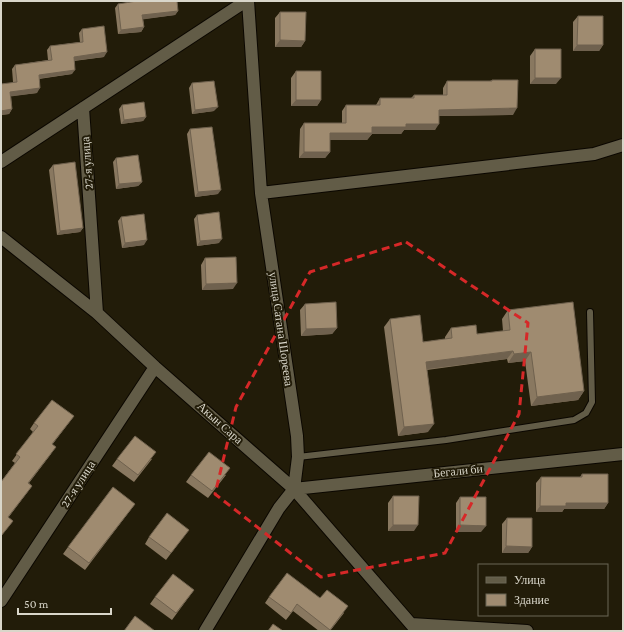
<svg xmlns="http://www.w3.org/2000/svg" width="624" height="632" font-family="'Crimson Pro',serif">
  <rect width="100%" height="100%" fill="#221c09"/>
  <g fill="none" stroke-linecap="round" stroke-linejoin="round">
    <defs>
      <path id="lane" d="M 298,457 L 446,440 L 574,420 L 586,413 L 592,402 L 590,312"/>
      <path id="street" d="M 83,108 L 97,313
        M 1,162 L 246,1
        M 261,193 L 594,154 L 623,145
        M 1,237 L 97,313 L 155,367 L 294,489 L 417,631
        M 294,489 L 623,454
        M 1,601 L 155,367
        M 411,624 L 527,631
        M 205,631 L 279,508 L 294,489 L 298,457 L 297,436 L 261,193 L 248,1"/>
    </defs>
    <!-- lane casing -->
    <use href="#lane" stroke="#0b0700" stroke-width="8"/>
    <!-- street casing -->
    <use href="#street" stroke="#0b0700" stroke-width="14"/>
    <!-- lane -->
    <use href="#lane" stroke="#625c47" stroke-width="6"/>
    <!-- street -->
    <use href="#street" stroke="#625c47" stroke-width="12"/>
  </g>
  <!-- wall -->
  <path fill="#897860" d="M 118,4 L 178,11 L 175,15 L 143,19 L 144,27 L 141,32 L 118,34 L 115,8 Z
    M 280,12 L 305,41 L 301,47 L 275,47 L 275,18 Z
    M 578,16 L 603,45 L 599,51 L 573,51 L 573,22 Z
    M 82,29 L 104,57 L 74,61 L 72,74 L 39,79 L 37,93 L 11,96 L 12,109 L 9,114 L 1,115 L 13,82 L 12,69 L 15,65 L 48,60 L 47,50 L 50,46 L 80,42 L 79,33 Z
    M 535,49 L 556,84 L 530,84 L 530,56 Z
    M 296,71 L 321,100 L 317,106 L 291,106 L 291,78 Z
    M 492,80 L 513,115 L 439,116 L 435,130 L 404,130 L 401,134 L 372,134 L 367,140 L 330,140 L 330,152 L 325,158 L 299,158 L 300,129 L 304,123 L 342,123 L 342,111 L 346,105 L 376,105 L 380,98 L 411,98 L 414,95 L 443,95 L 443,88 L 447,81 L 490,81 Z
    M 192,83 L 214,111 L 192,114 L 189,88 Z
    M 122,105 L 146,117 L 143,121 L 121,124 L 119,109 Z
    M 190,129 L 218,194 L 195,197 L 187,134 Z
    M 116,158 L 142,182 L 138,186 L 116,189 L 113,162 Z
    M 53,165 L 83,228 L 80,232 L 57,235 L 49,170 Z
    M 197,215 L 219,243 L 197,246 L 194,219 Z
    M 121,217 L 144,245 L 122,248 L 118,221 Z
    M 205,258 L 233,289 L 202,290 L 201,265 Z
    M 305,304 L 337,328 L 332,334 L 301,336 L 300,310 Z
    M 508,310 L 584,391 L 578,400 L 531,406 L 525,361 L 508,363 L 507,359 L 427,370 L 428,432 L 398,436 L 384,327 L 390,319 L 423,342 L 445,339 L 445,337 L 451,328 L 477,334 L 503,331 L 502,319 Z
    M 74,416 L 52,445 L 51,454 L 29,483 L 32,486 L 8,518 L 13,521 L 1,536 L 1,482 L 15,463 L 12,461 L 33,432 L 30,429 L 34,423 Z
    M 117,459 L 152,459 L 134,482 L 112,466 Z
    M 582,474 L 608,503 L 604,509 L 564,509 L 562,512 L 536,512 L 536,483 L 541,477 L 580,477 Z
    M 191,475 L 226,475 L 208,498 L 186,482 Z
    M 393,496 L 414,531 L 388,531 L 388,503 Z
    M 460,497 L 481,532 L 456,532 L 456,503 Z
    M 135,504 L 85,570 L 63,554 L 68,547 Z
    M 507,518 L 532,547 L 528,553 L 502,553 L 502,524 Z
    M 184,536 L 166,560 L 145,544 L 149,537 Z
    M 194,590 L 172,620 L 150,604 L 155,597 Z
    M 269,597 L 320,598 L 344,613 L 330,631 L 319,631 L 293,611 L 286,620 L 265,603 Z"/>
  <!-- shaded-wall -->
  <path fill="#6f614e" d="M 178,11 L 175,15 L 139,20 L 142,15 Z
    M 144,27 L 141,32 L 118,34 L 121,30 Z
    M 280,40 L 305,41 L 301,47 L 275,47 Z
    M 577,45 L 603,45 L 599,51 L 573,51 Z
    M 107,52 L 104,57 L 71,61 L 74,57 Z
    M 75,70 L 72,74 L 36,79 L 39,75 Z
    M 535,78 L 561,78 L 556,84 L 530,84 Z
    M 40,88 L 37,93 L 7,97 L 10,92 Z
    M 296,100 L 321,100 L 317,106 L 291,106 Z
    M 218,107 L 214,111 L 192,114 L 195,110 Z
    M 517,108 L 513,115 L 435,116 L 439,110 Z
    M 12,109 L 9,114 L 1,115 L 1,111 Z
    M 146,117 L 143,121 L 121,124 L 124,120 Z
    M 406,124 L 439,124 L 435,130 L 404,130 L 401,134 L 372,134 L 367,140 L 325,140 L 330,133 L 372,127 Z
    M 304,152 L 330,152 L 325,158 L 299,158 Z
    M 142,182 L 138,186 L 116,189 L 119,184 Z
    M 221,190 L 218,194 L 195,197 L 198,192 Z
    M 83,228 L 80,232 L 57,235 L 60,231 Z
    M 222,239 L 219,243 L 197,246 L 200,241 Z
    M 147,240 L 144,245 L 122,248 L 125,243 Z
    M 237,283 L 233,289 L 202,290 L 206,284 Z
    M 337,328 L 332,334 L 301,336 L 306,329 Z
    M 513,351 L 507,359 L 420,370 L 426,362 Z
    M 531,352 L 525,361 L 508,363 L 514,354 Z
    M 584,391 L 578,400 L 531,406 L 537,397 Z
    M 434,424 L 428,432 L 398,436 L 404,427 Z
    M 566,503 L 608,503 L 604,509 L 564,509 L 562,512 L 536,512 L 540,506 Z
    M 393,525 L 418,525 L 414,531 L 388,531 Z
    M 460,525 L 486,526 L 481,532 L 456,532 Z
    M 506,546 L 532,547 L 528,553 L 502,553 Z"/>
  <!-- building -->
  <path fill="#9f8b70" stroke="#6f614e" d="M 137,1 L 177,1 L 178,11 L 142,15 L 144,27 L 121,30 L 118,4 Z
    M 280,12 L 306,12 L 305,41 L 280,40 Z
    M 578,16 L 603,16 L 603,45 L 577,45 Z
    M 104,26 L 107,52 L 74,57 L 75,70 L 39,75 L 40,88 L 10,92 L 12,109 L 1,111 L 1,84 L 17,82 L 15,65 L 52,60 L 50,46 L 83,42 L 82,29 Z
    M 535,49 L 561,49 L 561,78 L 535,78 Z
    M 296,71 L 321,71 L 321,100 L 296,100 Z
    M 492,80 L 518,80 L 517,108 L 439,110 L 439,124 L 406,124 L 406,127 L 372,127 L 372,133 L 330,133 L 330,152 L 304,152 L 304,123 L 346,123 L 346,105 L 380,105 L 380,98 L 414,98 L 414,95 L 447,95 L 447,81 L 492,81 Z
    M 214,81 L 218,107 L 195,110 L 192,83 Z
    M 144,102 L 146,117 L 124,120 L 122,105 Z
    M 212,127 L 221,190 L 198,192 L 190,129 Z
    M 138,155 L 142,182 L 119,184 L 116,158 Z
    M 75,162 L 83,228 L 60,231 L 53,165 Z
    M 219,212 L 222,239 L 200,241 L 197,215 Z
    M 144,214 L 147,240 L 125,243 L 121,217 Z
    M 236,257 L 237,283 L 206,284 L 205,258 Z
    M 336,302 L 337,328 L 306,329 L 305,304 Z
    M 573,302 L 584,391 L 537,397 L 531,352 L 514,354 L 513,351 L 426,362 L 434,424 L 404,427 L 390,319 L 420,315 L 423,342 L 452,338 L 451,328 L 476,325 L 477,334 L 510,330 L 508,310 Z
    M 52,400 L 74,416 L 52,444 L 56,447 L 28,483 L 32,486 L 8,517 L 13,521 L 1,536 L 1,482 L 20,457 L 16,454 L 38,426 L 34,423 Z
    M 135,436 L 156,452 L 138,475 L 117,459 Z
    M 209,452 L 230,468 L 212,491 L 191,475 Z
    M 582,474 L 608,474 L 608,503 L 566,503 L 566,506 L 540,506 L 541,477 L 582,477 Z
    M 113,487 L 135,504 L 89,563 L 68,547 Z
    M 393,496 L 419,496 L 418,525 L 393,525 Z
    M 460,497 L 486,497 L 486,526 L 460,525 Z
    M 167,513 L 189,530 L 171,553 L 149,537 Z
    M 507,518 L 532,518 L 532,547 L 506,546 Z
    M 287,573 L 320,598 L 327,590 L 348,606 L 330,630 L 297,604 L 291,613 L 269,597 Z
    M 173,574 L 194,590 L 176,613 L 155,597 Z
    M 135,616 L 155,631 L 124,631 Z
    M 273,624 L 283,631 L 268,631 Z"/>
  <!-- marked area -->
  <path fill="none" stroke="#d62828" stroke-width="3" stroke-dasharray="8 5" stroke-linejoin="round" d="M 406,242 L 528,323 L 519,414 L 445,553 L 321,577 L 215,494 L 236,407 L 310,272 Z"/>
  <g text-anchor="middle" dominant-baseline="central" stroke-width="4" stroke-linejoin="round" paint-order="stroke">
    <!-- street labels -->
    <g font-size="12" fill="#d9d6ca" stroke="#221c09">
      <text transform="translate(87 163) rotate(-94)">27-я улица</text>
      <text transform="translate(281 329) rotate(82)">улица Сатана Шореева</text>
      <text transform="translate(220 423) rotate(42)">Акын Сара</text>
      <text transform="translate(458 471) rotate(-6)">Бегали би</text>
      <text transform="translate(78 484) rotate(-57)">27-я улица</text>
    </g>
  </g>
  <!-- border -->
  <rect width="624" height="632" fill="none" stroke="#d9d6ca" stroke-width="4"/>
  <!-- legend -->
  <rect x="478" y="564" width="130" height="52" fill="#221c09" stroke="#6b6656"/>
  <rect x="486" y="577" width="20" height="6" fill="#625c47" stroke="#6b6656"/>
  <text x="514" y="584" font-size="12" fill="#d9d6ca">Улица</text>
  <rect x="486" y="594" width="20" height="12" fill="#9f8b70" stroke="#6b6656"/>
  <text x="514" y="604" font-size="12" fill="#d9d6ca">Здание</text>
  <!-- scale -->
  <path d="M18 608v6h93v-6" fill="none" stroke="#d9d6ca" stroke-width="2"/>
  <text x="24" y="608" font-size="12" fill="#d9d6ca" stroke="#221c09" stroke-width="3" paint-order="stroke">50 m</text>
</svg>
